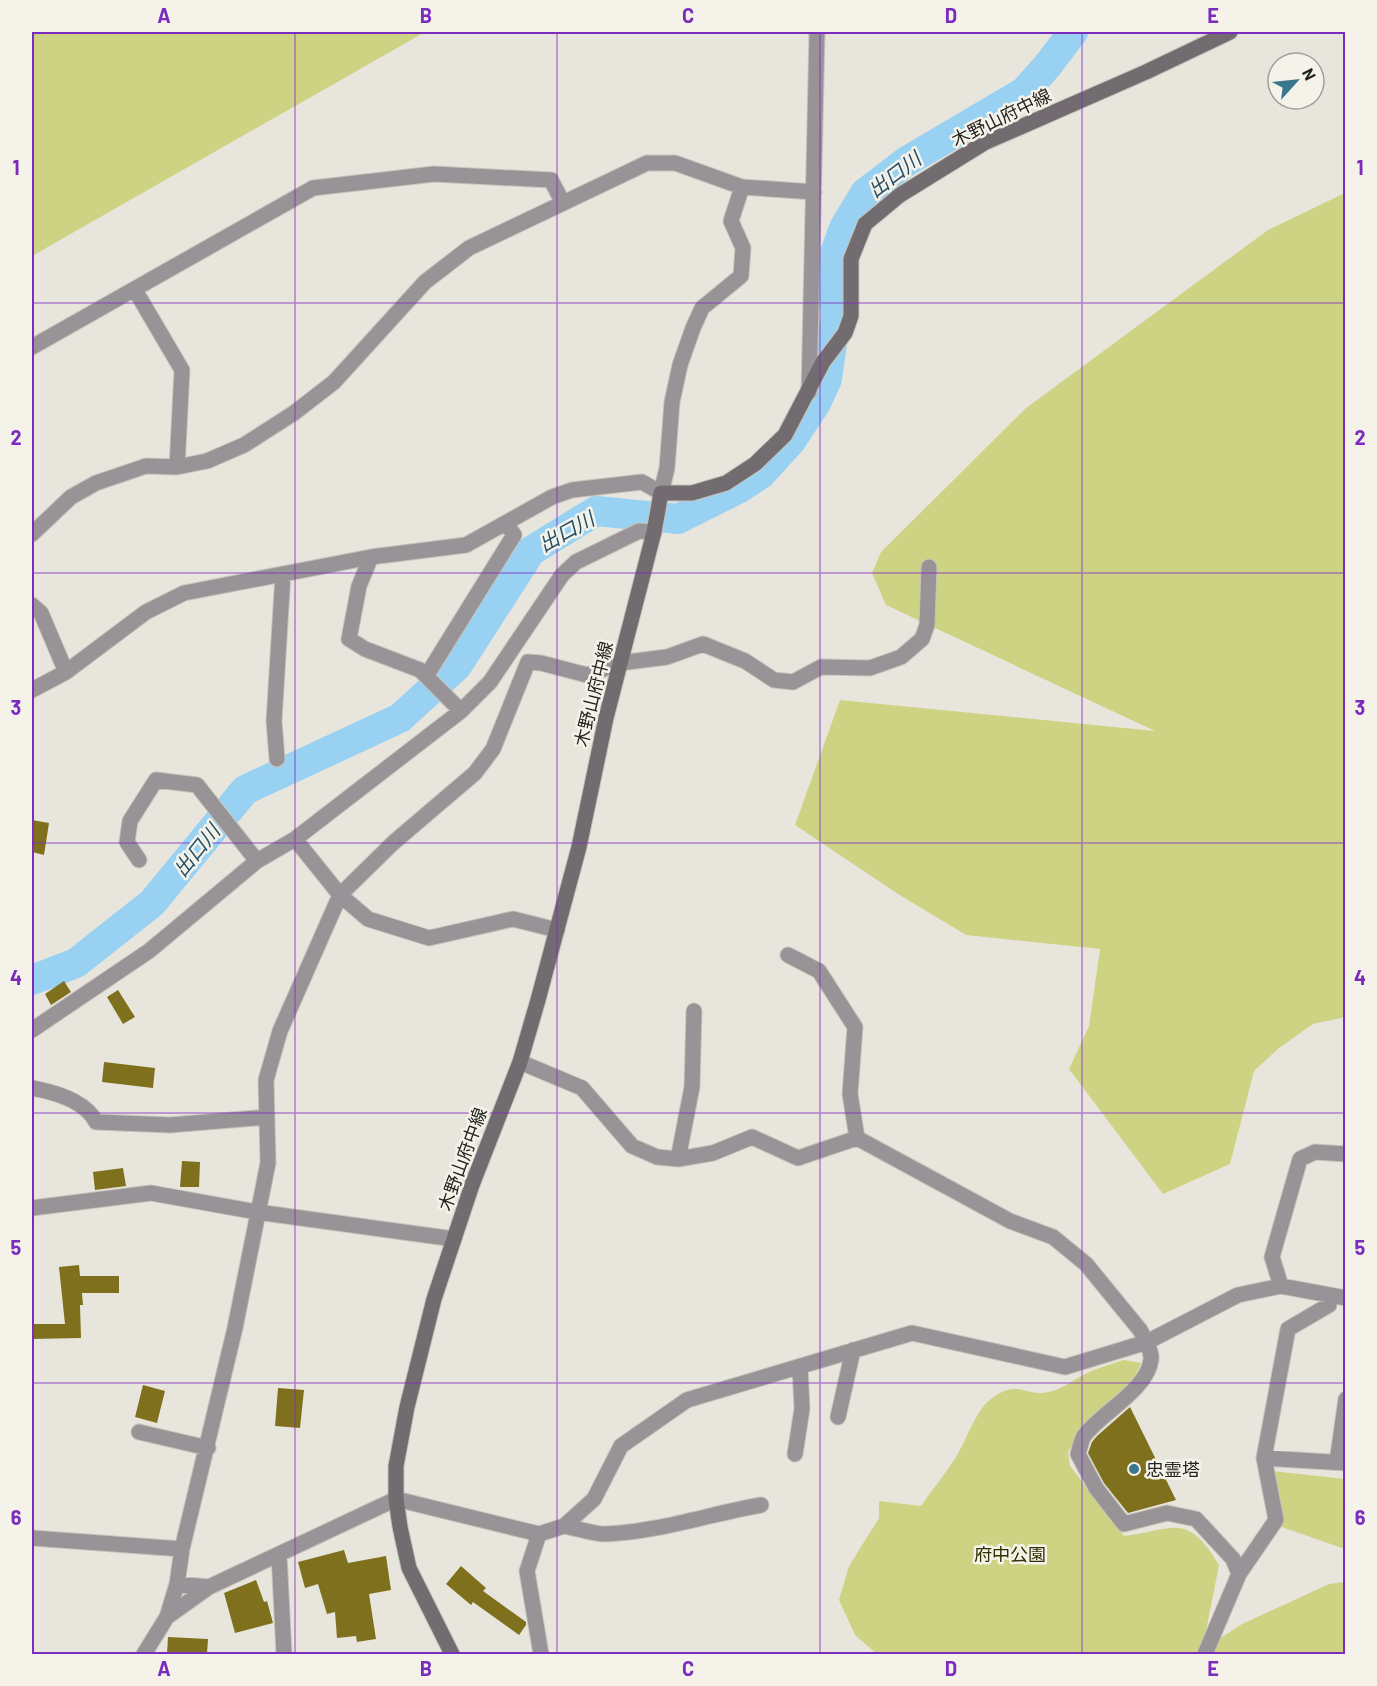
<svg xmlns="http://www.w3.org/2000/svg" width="1377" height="1686" font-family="Barlow,'Noto Sans JP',sans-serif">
  <rect width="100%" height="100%" fill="#e8e6dc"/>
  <!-- green -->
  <path fill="#ced384" d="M 32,32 L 425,32 L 32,256 Z
    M 1345,193 L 1345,1017 L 1313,1024 L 1279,1048 L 1254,1071 L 1230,1164 L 1163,1194 L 1069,1069 L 1089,1026 L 1100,949 L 966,935 L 898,894 L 795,825 L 840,700 L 1155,731 L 886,605 L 872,573 L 881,552 L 1026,408 L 1268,230 Z
    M 1124,1360 L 1141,1363 L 1135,1377 L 1127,1387 L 1083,1426 L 1068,1452 L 1070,1466 L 1124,1536 C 1175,1530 1186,1511 1219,1565 L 1206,1631 L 1219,1639 L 1242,1624 L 1329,1584 L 1345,1582 L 1345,1654 L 877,1654 L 855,1635 L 839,1600 L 849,1566 L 879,1518 L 879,1501 L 921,1506 C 932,1490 945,1474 956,1457 C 967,1440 975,1411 991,1399 C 1017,1378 1025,1397 1048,1392 C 1061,1390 1073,1380 1085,1374 C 1097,1368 1111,1364 1124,1360 Z
    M 1262,1470 L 1345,1479 L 1345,1549 L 1270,1523 Z"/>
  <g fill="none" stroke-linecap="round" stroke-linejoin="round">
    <!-- river -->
    <path stroke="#99d1f3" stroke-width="30" d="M 32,980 L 76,963 L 152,903 L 245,790 L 400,718 L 457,666 L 531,551 L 596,511 L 678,519 L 738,489 L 761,474 L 791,441 L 816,403 L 827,379 L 836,314 L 832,275 L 834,256 L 844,228 L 865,193 L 907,161 L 1024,92 L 1048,65 L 1073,32"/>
  </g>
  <!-- building -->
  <path fill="#7f701d" d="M 32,820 L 49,823 L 44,855 L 32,852 Z
    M 64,981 L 71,992 L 51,1005 L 45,994 Z
    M 118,990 L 135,1017 L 123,1024 L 107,997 Z
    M 104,1062 L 155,1068 L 153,1088 L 102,1082 Z
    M 182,1161 L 200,1162 L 199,1187 L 180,1187 Z
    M 123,1168 L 126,1186 L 95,1190 L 93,1172 Z
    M 79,1265 L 80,1276 L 119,1276 L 119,1293 L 82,1293 L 83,1305 L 80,1305 L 81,1338 L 32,1339 L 32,1324 L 65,1324 L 59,1267 Z
    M 143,1385 L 165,1391 L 157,1423 L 135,1417 Z
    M 278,1388 L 304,1390 L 300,1428 L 275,1426 Z
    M 1130,1407 L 1176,1500 L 1128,1513 L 1104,1483 L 1088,1453 L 1092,1442 L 1097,1436 Z
    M 344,1550 L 348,1563 L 386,1556 L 391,1590 L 369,1594 L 376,1639 L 357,1642 L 356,1636 L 337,1638 L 335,1612 L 327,1614 L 318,1584 L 305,1588 L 298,1562 Z
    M 461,1566 L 486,1588 L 483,1591 L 526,1622 L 526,1625 L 519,1635 L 473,1602 L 471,1605 L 446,1584 Z
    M 256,1580 L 264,1602 L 267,1601 L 273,1623 L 235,1633 L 224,1593 Z
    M 168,1637 L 208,1639 L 207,1654 L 167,1654 Z"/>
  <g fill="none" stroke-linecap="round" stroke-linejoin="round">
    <defs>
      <path id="minor" d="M 135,290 L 182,370 L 177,467
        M 32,347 L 313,188 L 434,174 L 551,180 L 563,203
        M 809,392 L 817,32
        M 32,534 L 71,497 L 96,483 L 146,466 L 177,467 L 207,461 L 244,445 L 294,413 L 334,382 L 425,282 L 469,248 L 647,163 L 675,163 L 742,187 L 814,192
        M 371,557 L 359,586 L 349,639 L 365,649 L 420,670 L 461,711
        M 32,605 L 41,613 L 66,672
        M 427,675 L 514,535 L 506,523
        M 32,690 L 66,672 L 146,612 L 184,593 L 371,557 L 466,545 L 552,497 L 572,490 L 642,482 L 661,493 L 667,468 L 672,402 L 680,365 L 693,328 L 702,308 L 741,276 L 743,248 L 731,221 L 742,187
        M 277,759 L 274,721 L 283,574
        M 295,839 L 340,895 L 368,919 L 429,938 L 513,919 L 557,930
        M 139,860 L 127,842 L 130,821 L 156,780 L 197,785 L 257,861
        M 788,955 L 819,971 L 855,1027 L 850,1094 L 857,1138
        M 32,1030 L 149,951 L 257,861 L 295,839 L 461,711 L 490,682 L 562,575 L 576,562 L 639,531 L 654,532
        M 520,1062 L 582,1088 L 632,1146 L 657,1157 L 678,1159 L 713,1153 L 752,1137 L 798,1158 L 857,1138 L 1010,1221 L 1053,1237 L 1086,1264 L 1140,1330 C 1145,1339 1152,1350 1151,1360 C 1147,1390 1102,1412 1084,1436 C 1081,1441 1080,1448 1078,1454 L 1096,1488 L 1124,1524 L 1167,1513 L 1196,1519 L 1233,1559 L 1239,1574 L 1205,1654
        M 32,1088 C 54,1092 85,1100 96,1122 L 170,1125 L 267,1117
        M 678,1159 L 692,1087 L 694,1011
        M 32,1208 L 151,1193 L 257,1212 L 454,1239
        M 1281,1286 L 1272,1257 L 1300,1159 L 1315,1152 L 1346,1154
        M 1329,1295 L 1329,1305 L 1288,1329 L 1264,1458 L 1346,1463
        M 838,1417 L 853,1350
        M 139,1432 L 208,1448
        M 795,1454 L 802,1409 L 800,1366
        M 1337,1462 L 1346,1399
        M 564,1526 C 577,1528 592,1534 605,1534 C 659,1532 709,1514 761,1505
        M 539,1534 L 527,1571 L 541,1654
        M 32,1538 L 182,1549
        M 279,1554 L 284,1654
        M 1239,1574 L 1276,1520 L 1264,1458
        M 177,1584 L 209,1587 L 396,1499 L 539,1534 L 564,1526 L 594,1499 L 621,1446 L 687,1400 L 912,1333 L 1065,1367 L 1147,1342 L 1238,1295 L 1281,1286 L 1346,1298
        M 167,1617 L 209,1587
        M 144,1654 L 167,1617 L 177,1584 L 182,1549 L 235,1328 L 268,1163 L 266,1080 L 280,1031 L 340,895 L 393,843 L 475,773 L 493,749 L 528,662 L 541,663 L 587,675 L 620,663 L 667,657 L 703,644 L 745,661 L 774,680 L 793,682 L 821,667 L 870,668 L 901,657 L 922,639 L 927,625 L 929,567"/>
      <path id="secondary" d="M 452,1654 L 409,1568 L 400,1527 L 396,1499 L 396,1466 L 407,1407 L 434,1299 L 472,1185 L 520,1062 L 538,1000 L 579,847 L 606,718 L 654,532 L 661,493 L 692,493 L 726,483 L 755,464 L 785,435 L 823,362 L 845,333 L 851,316 L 851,259 L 865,224 L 900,195 L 984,143 L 1146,72 L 1230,32"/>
    </defs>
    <!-- minor casing -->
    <use href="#minor" stroke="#c5c3ba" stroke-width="17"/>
    <!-- secondary casing -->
    <use href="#secondary" stroke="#c5c3ba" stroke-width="17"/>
    <!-- minor -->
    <use href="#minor" stroke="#979396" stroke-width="15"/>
    <!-- secondary -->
    <use href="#secondary" stroke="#726c71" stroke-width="15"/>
  </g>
  <!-- grid -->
  <path fill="none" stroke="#7b2cbf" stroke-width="1.5" stroke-opacity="0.55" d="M 295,32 L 295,1654M 557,32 L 557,1654M 820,32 L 820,1654M 1082,32 L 1082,1654M 32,303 L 1346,303M 32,573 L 1346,573M 32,843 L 1346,843M 32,1113 L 1346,1113M 32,1383 L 1346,1383"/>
  <!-- markers -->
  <circle fill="#39778d" stroke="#f5f3e9" stroke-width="2" cx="1134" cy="1469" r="6"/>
  <g text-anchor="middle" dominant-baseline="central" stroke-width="5" stroke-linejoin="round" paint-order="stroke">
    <!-- street labels -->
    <g font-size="18" fill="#242320" stroke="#f5f3e9">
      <text transform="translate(1001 117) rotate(-26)">木野山府中線</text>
      <text transform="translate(593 694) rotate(-76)">木野山府中線</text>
      <text transform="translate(462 1159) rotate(-70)">木野山府中線</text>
    </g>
    <!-- poi labels -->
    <g font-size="18" fill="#242320" stroke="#f5f3e9" text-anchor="start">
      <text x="1146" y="1469">忠霊塔</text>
    </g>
    <!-- park labels -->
    <g font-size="18" fill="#2f3104" stroke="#f5f3e9">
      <text x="1010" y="1554">府中公園</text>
    </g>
    <!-- water labels -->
    <g font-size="20" font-style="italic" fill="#254f67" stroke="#f5f3e9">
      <text transform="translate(894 174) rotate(-37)">出口川</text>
      <text transform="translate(566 531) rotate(-29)">出口川</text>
      <text transform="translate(196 850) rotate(-51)">出口川</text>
    </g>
  </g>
  <!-- border -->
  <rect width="1377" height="1686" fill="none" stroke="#f5f3e9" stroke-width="66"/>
  <!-- north arrow -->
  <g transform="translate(1296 81) rotate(63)"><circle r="28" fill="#f5f3e9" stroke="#a1a099" stroke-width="1.5"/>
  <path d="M0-4.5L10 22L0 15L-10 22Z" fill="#39778d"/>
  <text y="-9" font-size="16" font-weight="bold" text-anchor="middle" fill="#242320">N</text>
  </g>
  <rect x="33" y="33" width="1311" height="1620" fill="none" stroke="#7b2cbf" stroke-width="2"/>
  <g font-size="20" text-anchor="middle" font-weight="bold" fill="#7b2cbf">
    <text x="164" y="23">A</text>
    <text x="426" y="23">B</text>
    <text x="688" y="23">C</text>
    <text x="951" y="23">D</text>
    <text x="1213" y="23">E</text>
    <text x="16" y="175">1</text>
    <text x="1360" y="175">1</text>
    <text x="16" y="445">2</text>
    <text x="1360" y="445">2</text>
    <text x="16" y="715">3</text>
    <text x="1360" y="715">3</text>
    <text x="16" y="985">4</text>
    <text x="1360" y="985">4</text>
    <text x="16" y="1255">5</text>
    <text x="1360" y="1255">5</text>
    <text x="16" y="1525">6</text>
    <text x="1360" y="1525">6</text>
    <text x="164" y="1676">A</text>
    <text x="426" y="1676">B</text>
    <text x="688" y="1676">C</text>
    <text x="951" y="1676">D</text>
    <text x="1213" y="1676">E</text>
  </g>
</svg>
